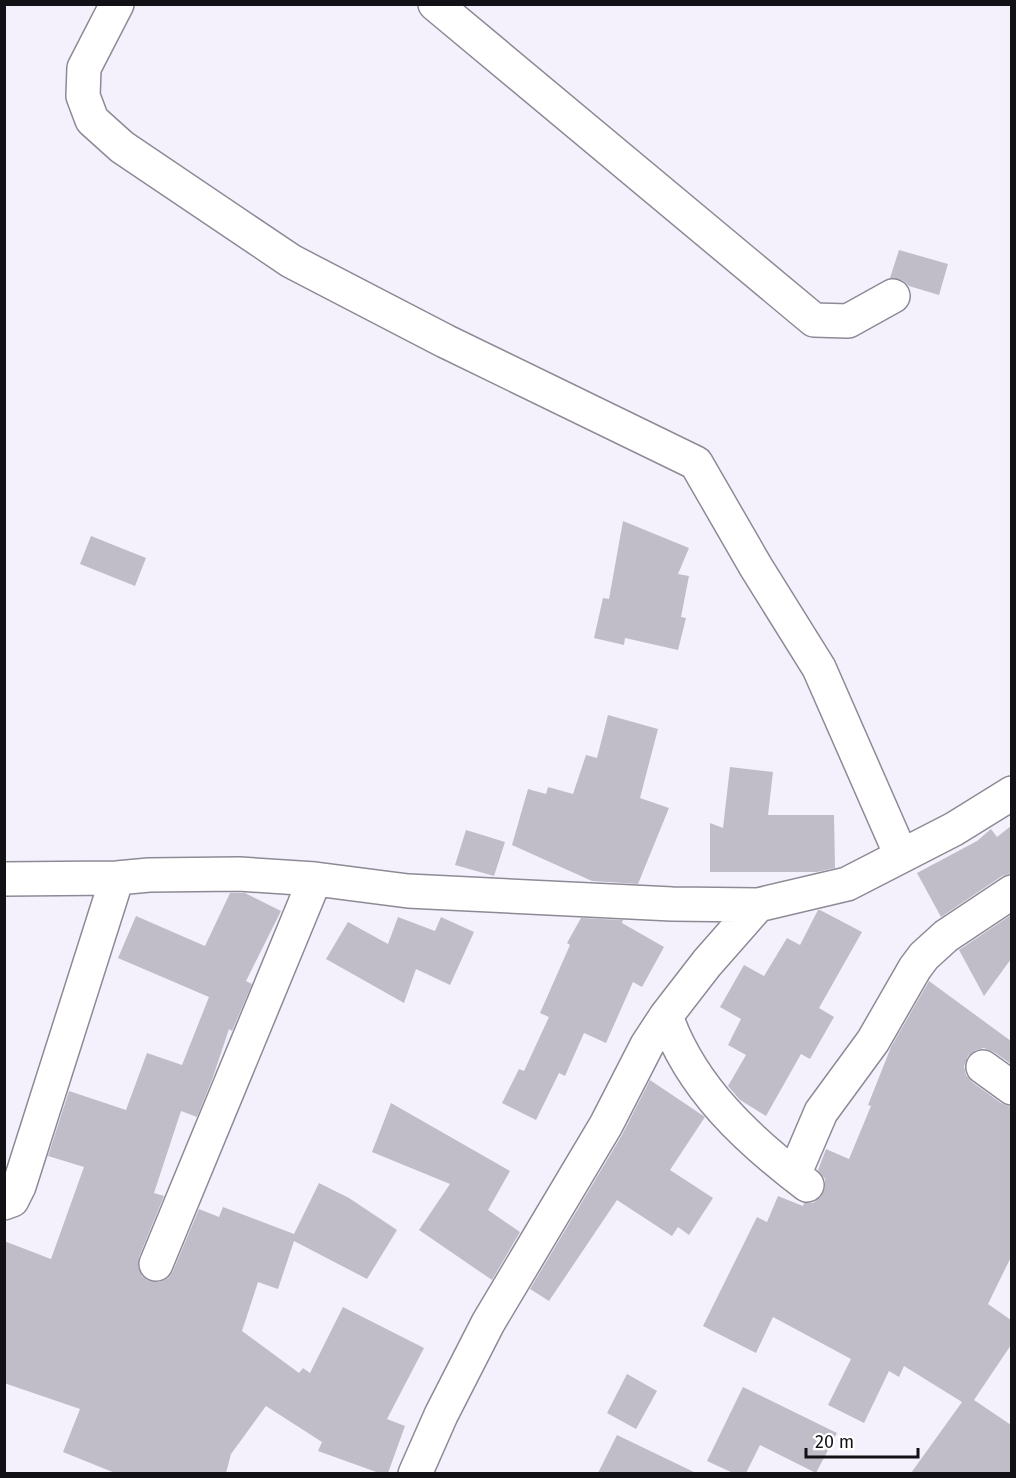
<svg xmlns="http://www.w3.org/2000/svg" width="1016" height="1478" font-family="'Fira Sans',sans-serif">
  <rect width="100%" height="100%" fill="#f4f1fd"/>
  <!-- building -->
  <path fill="#c0bdc9" d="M 899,250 L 948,264 L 939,295 L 909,286 L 902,280 L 890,278 Z
    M 623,521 L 689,548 L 678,574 L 689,576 L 681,617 L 686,618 L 678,650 L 625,638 L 624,645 L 594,638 L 603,598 L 609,599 Z
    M 91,536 L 146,558 L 135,586 L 80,564 Z
    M 608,715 L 658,729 L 640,798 L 669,808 L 638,884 L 592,881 L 512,845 L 528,789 L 546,794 L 548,787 L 573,794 L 586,755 L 597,758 Z
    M 730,767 L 773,772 L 768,815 L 834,815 L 835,868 L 817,872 L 710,872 L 710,823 L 723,828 Z
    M 1011,826 L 1011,873 L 1002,876 L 941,917 L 917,873 L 977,841 L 991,829 L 997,837 Z
    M 466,830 L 505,842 L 494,876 L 455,865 Z
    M 230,893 L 245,893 L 281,911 L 246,981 L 252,984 L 232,1031 L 229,1029 L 213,1077 L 197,1117 L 181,1111 L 154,1193 L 164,1196 L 139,1257 L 138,1267 L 142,1276 L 149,1281 L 159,1282 L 168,1278 L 173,1271 L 199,1209 L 219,1217 L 223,1207 L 294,1234 L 319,1183 L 349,1198 L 397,1230 L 367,1279 L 294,1241 L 278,1289 L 258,1282 L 242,1331 L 299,1373 L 303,1368 L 310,1373 L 343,1307 L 424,1348 L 387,1419 L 405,1426 L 388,1473 L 379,1473 L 318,1451 L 322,1442 L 266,1406 L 231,1454 L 226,1473 L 115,1473 L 63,1452 L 80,1409 L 4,1383 L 4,1241 L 51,1259 L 84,1167 L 48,1156 L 69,1091 L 126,1110 L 147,1053 L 182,1065 L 209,997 L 118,958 L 136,916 L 205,946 Z
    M 818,910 L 820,910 L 862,932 L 819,1008 L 834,1017 L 810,1059 L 801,1054 L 766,1116 L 740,1100 L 728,1086 L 746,1055 L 728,1045 L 741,1019 L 720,1007 L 744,965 L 764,976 L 787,938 L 800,945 Z
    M 1011,915 L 1011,959 L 984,996 L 959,950 Z
    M 398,917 L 435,931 L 441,917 L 474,932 L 450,985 L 416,969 L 404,1003 L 326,959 L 348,922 L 388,944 Z
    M 581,918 L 623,920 L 622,923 L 664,947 L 642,987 L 633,982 L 606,1043 L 584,1033 L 565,1076 L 559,1073 L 536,1120 L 502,1103 L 519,1069 L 524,1071 L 549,1017 L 540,1013 L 570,945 L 567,943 Z
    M 929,981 L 1011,1041 L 1011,1064 L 994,1052 L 984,1048 L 976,1050 L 968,1056 L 964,1066 L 966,1075 L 972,1082 L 1001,1103 L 1011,1107 L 1011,1257 L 988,1304 L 1011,1320 L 1011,1345 L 974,1400 L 1011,1425 L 1011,1473 L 911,1473 L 962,1402 L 904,1366 L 899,1377 L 889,1371 L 864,1423 L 828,1405 L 851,1359 L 773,1317 L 756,1353 L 703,1326 L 757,1217 L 767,1222 L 778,1196 L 803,1206 L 804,1203 L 813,1203 L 821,1197 L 825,1188 L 825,1179 L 818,1170 L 826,1149 L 849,1159 L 871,1106 L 868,1105 L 891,1047 Z
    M 650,1080 L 705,1117 L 670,1170 L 713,1198 L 689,1235 L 678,1227 L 672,1236 L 617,1200 L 549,1301 L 530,1289 L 622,1135 Z
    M 391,1103 L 510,1171 L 488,1210 L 520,1232 L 492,1280 L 419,1230 L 450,1184 L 372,1152 Z
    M 627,1374 L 657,1391 L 636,1429 L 607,1413 Z
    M 743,1387 L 837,1433 L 816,1473 L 760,1445 L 746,1473 L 733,1473 L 707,1461 Z
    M 617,1435 L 696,1473 L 598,1473 Z"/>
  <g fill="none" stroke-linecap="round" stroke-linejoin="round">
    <defs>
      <path id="minor" d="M 117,4 L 84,68 L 83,96 L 92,120 L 122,147 L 291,261 L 445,341 L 696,463 L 756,567 L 819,668 L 901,855
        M 435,4 L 814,320 L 848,321 L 893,296
        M 4,879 L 117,878 L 149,875 L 239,874 L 315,879 L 408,891 L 672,904 L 758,905 L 847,884 L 954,829 L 1012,793
        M 666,1016 C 691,1088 748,1140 807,1185
        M 983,1067 L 1012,1088
        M 794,1175 L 821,1112 L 873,1041 L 915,968 L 924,956 L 946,936 L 1012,892
        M 4,1203 L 12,1200 L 19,1186 L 117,878
        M 156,1264 L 315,879
        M 415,1474 L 441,1415 L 488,1323 L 606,1125 L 647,1045 L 666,1016 L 707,963 L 758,905"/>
    </defs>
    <!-- minor casing -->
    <use href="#minor" stroke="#8d8a95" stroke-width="36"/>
    <!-- minor -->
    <use href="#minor" stroke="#fff" stroke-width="33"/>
  </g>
  <!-- border -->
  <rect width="1016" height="1478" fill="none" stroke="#121115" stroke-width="12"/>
  <!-- scale -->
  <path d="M806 1448v9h112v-9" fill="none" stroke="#121115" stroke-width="3"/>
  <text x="815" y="1448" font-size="18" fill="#121115" stroke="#ffffff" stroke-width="4.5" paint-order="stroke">20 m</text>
</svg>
